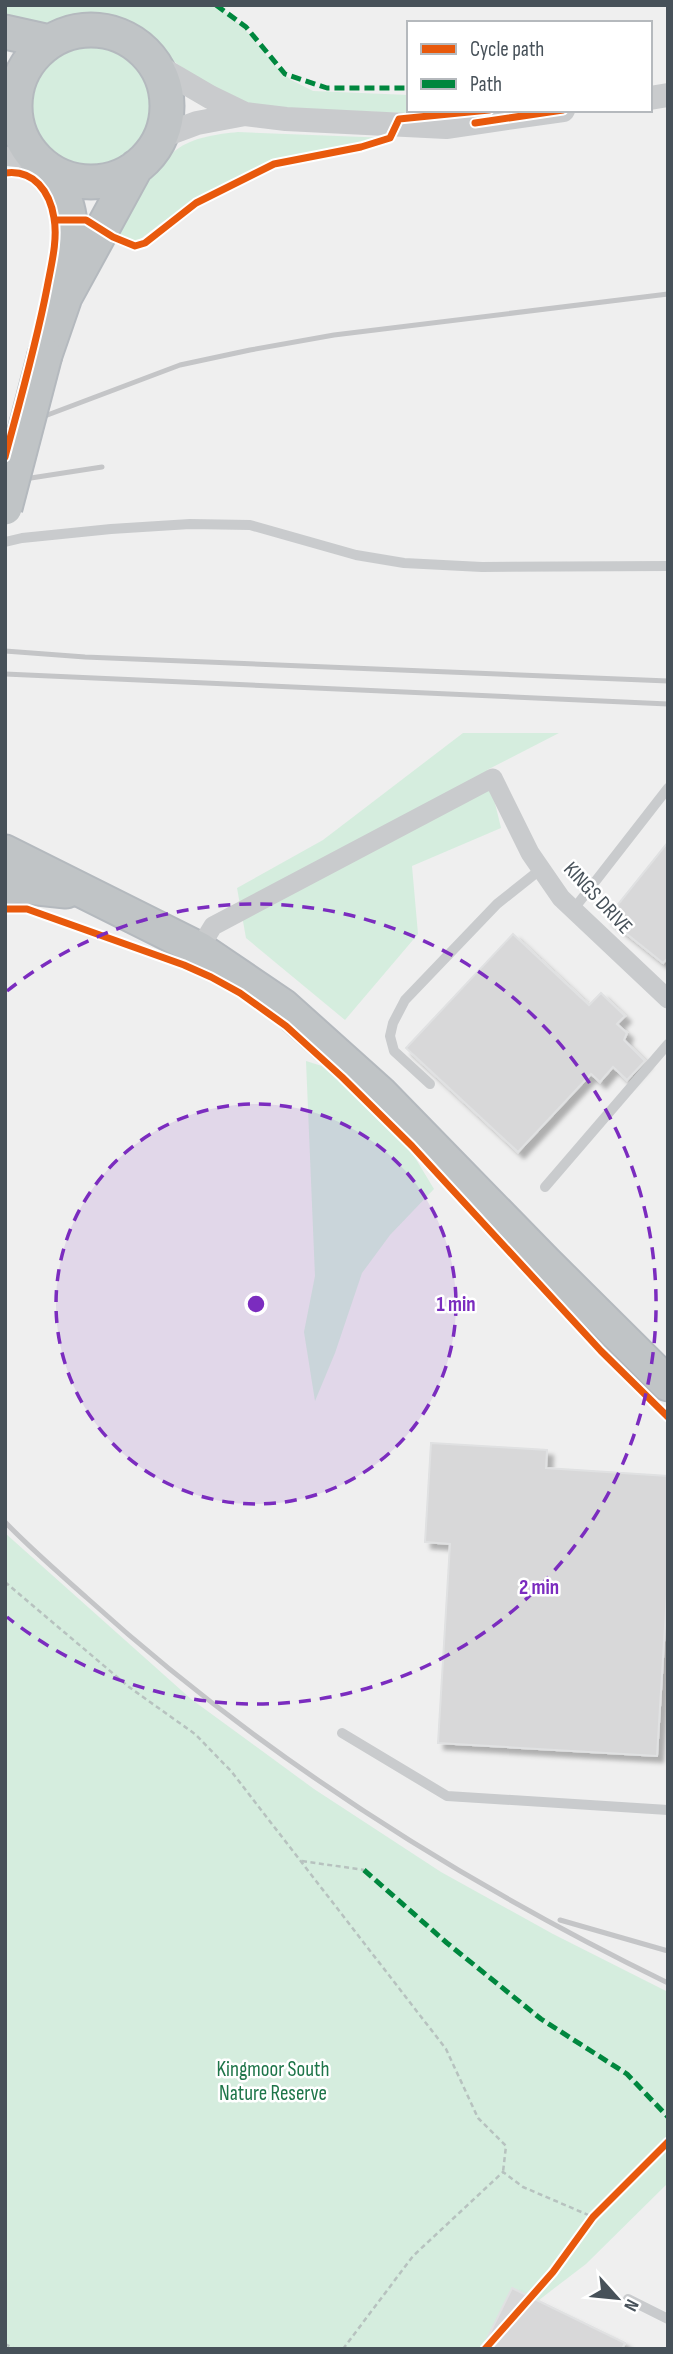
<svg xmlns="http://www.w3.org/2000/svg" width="673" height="2354" font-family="'Sofia Sans Condensed',sans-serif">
  <defs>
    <filter id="shadow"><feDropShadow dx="6" dy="6" stdDeviation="2" flood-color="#0004"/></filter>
  </defs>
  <rect width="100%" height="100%" fill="#efefef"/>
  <!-- green -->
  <path fill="#d5edde" d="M 5,5 L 219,5 L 249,34 L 273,64 L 291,80 L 313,91 L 409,95 L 409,110 L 425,110 L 424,114 L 264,107 L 236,99 L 209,87 L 172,60 L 155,41 L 139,27 L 122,19 L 87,15 L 50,26 L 5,19 Z
    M29 107a64 64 0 1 1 128 0a64 64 0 1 1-128 0Z
    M 238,132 L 389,138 C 360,156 323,154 290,162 C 228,177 187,202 138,241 L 133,241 L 114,233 C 132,205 150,171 176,150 C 193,137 218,134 238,132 Z
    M 463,733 L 559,733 L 487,770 L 501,828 L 412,866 L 418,934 L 345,1020 L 246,938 L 237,888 L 323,840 Z
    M 306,1061 L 322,1066 L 388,1113 L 434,1189 L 390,1235 L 362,1273 L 335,1353 L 315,1401 L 304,1332 L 315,1276 Z
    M 5,1533 L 191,1699 L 314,1789 L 441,1872 L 553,1934 L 668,1992 L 668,2183 L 586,2264 L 501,2329 L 483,2349 L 5,2349 Z"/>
  <!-- building -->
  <path fill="#d8d8d9" stroke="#e0e1e2" stroke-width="2" filter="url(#shadow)" d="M 668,842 L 668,958 L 663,963 L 607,918 Z
    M 513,934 L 589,1005 L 601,993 L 625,1016 L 617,1024 L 627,1033 L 624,1040 L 645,1061 L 627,1080 L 613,1067 L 600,1082 L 591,1074 L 518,1152 L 406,1048 Z
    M 431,1443 L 547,1450 L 546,1468 L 668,1476 L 668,1577 L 657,1756 L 438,1743 L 450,1544 L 425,1542 Z
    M 512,2288 L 625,2343 L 622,2349 L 482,2349 Z"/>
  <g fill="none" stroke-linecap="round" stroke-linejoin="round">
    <defs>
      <path id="trunk" d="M15 106a76 76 0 1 1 152 0a76 76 0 1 1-152 0Z
        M 5,32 L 50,42
        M 51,171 C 78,216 70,234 66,284
        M 45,355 L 65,297 L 136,167
        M 5,852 L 199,949 L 283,1006 L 380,1093 L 545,1262 L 668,1384
        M 5,887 L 19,886 L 66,891"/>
    </defs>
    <!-- trunk casing -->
    <use href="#trunk" stroke="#b4b9be" stroke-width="37"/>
    <!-- path -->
    <path stroke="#b7c2bf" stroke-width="2.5" stroke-dasharray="5 3.5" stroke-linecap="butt" d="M 5,1582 L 129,1687 L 195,1734 L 231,1771 L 446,2049 L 478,2118 L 506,2146 L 503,2172
      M 302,1861 L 364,1870
      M 5,2344 L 15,2349
      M 343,2349 L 413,2256 L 503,2172 L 523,2187 L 593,2217"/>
    <!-- service -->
    <path stroke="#c9cbcd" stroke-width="10" d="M 5,542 L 22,538 L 111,529 L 190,524 L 250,525 L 356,555 L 404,563 L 482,567 L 668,566
      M 573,910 L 668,788
      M 430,1084 L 394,1051 L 390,1036 L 393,1023 L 405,1000 L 497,904 L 541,869
      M 545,1187 L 668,1044
      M 342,1733 L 447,1796 L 668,1810
      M 628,2299 L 668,2319"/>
    <!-- minor -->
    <path stroke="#c9cbcd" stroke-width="19" d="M 5,119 L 15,108
      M 5,156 L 37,160
      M 199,949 L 213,926 L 493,778 L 530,853 L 561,898 L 668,999"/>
    <!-- tertiary -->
    <path stroke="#c9cbcd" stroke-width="24" d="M 157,66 L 210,97 L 245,114 L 286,119 L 446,127 L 563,110
      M 650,98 L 668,95
      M 162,136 L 197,123 L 245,114"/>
    <!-- trunk -->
    <use href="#trunk" stroke="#c0c4c6" stroke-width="33"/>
    <!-- rail -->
    <path stroke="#c4c5c7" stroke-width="5" d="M 5,431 L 180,365 L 250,350 L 334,335 L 668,294
      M 5,482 L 102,467
      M 5,651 L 85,657 L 668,681
      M 5,674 L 668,704
      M 5,1522 C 31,1549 59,1573 87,1598 C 259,1754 459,1881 668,1983
      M 560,1920 L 668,1951"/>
    <defs>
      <path id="trunk-bridge" d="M 5,508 L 45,355"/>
    </defs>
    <!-- trunk-bridge casing -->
    <use href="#trunk-bridge" stroke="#b4b9be" stroke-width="37" stroke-linecap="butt"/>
    <!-- trunk-bridge -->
    <use href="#trunk-bridge" stroke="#c0c4c6" stroke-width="33"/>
    <!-- quiet -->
    <path stroke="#00873e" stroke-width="5" stroke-dasharray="10 5" stroke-linecap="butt" d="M 216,5 L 246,27 L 285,74 L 327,88 L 409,88
      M 364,1870 L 447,1943 L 541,2019 L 627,2074 L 668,2117"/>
    <defs>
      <path id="cycleway" d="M 475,123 L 563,110
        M 5,173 C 34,169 50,192 54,218 C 58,240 51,266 47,288 C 36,345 20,401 5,457
        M 55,220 L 86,220 L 113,237 L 135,246 L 145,243 L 196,203 L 274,164 L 361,147 L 390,138 L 399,119 L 489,110
        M 5,909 L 27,909 L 184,965 L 211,977 L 240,993 L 286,1026 L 342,1077 L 412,1146 L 601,1351 L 668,1417
        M 485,2349 L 553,2272 L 593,2217 L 668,2142"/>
    </defs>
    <!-- cycleway casing -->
    <use href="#cycleway" stroke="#fff" stroke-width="11"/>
    <!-- cycleway -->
    <use href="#cycleway" stroke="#e8590c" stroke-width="7"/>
  </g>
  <!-- distance rings -->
  <circle cx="256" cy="1304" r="200" fill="#7b2cbf" fill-opacity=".12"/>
  <g fill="none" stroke="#7b2cbf" stroke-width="3.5" stroke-dasharray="12 9">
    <circle cx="256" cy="1304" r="200"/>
    <path d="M7 991A400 400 0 1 1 7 1617"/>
  </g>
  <g text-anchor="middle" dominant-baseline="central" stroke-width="5" stroke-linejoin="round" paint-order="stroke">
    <!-- street labels -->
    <g font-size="21" fill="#475159" stroke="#fff">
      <text transform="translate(598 898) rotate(47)">KINGS DRIVE</text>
    </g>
    <!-- park labels -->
    <g font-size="21" fill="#1e7549" stroke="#fff">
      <text x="273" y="2069">Kingmoor South<tspan x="273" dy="24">Nature Reserve</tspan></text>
    </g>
  </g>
  <circle cx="256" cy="1304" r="10" fill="#7b2cbf" stroke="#fff" stroke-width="3.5"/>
  <g font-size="21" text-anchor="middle" font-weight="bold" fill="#7b2cbf" stroke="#fff" stroke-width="5" stroke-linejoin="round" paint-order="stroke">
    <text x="456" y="1311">1 min</text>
    <text x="539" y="1594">2 min</text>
  </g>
  <!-- border -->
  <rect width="673" height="2354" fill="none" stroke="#475159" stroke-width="14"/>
  <!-- legend -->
  <rect x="407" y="21" width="245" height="91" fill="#ffffff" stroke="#b5b9bd" stroke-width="2"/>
  <rect x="421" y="44" width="35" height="10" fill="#e8590c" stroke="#b5b9bd" stroke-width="2"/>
  <text x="470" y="56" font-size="21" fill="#475159">Cycle path</text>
  <rect x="421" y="79" width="35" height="10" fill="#00873e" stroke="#b5b9bd" stroke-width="2"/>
  <text x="470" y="91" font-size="21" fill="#475159">Path</text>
  <!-- north arrow -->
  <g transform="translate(617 2298) rotate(117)" stroke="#ffffff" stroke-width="5" paint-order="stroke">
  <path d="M0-5L12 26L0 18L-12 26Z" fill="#475159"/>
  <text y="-10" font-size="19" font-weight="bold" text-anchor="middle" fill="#475159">N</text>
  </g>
</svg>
